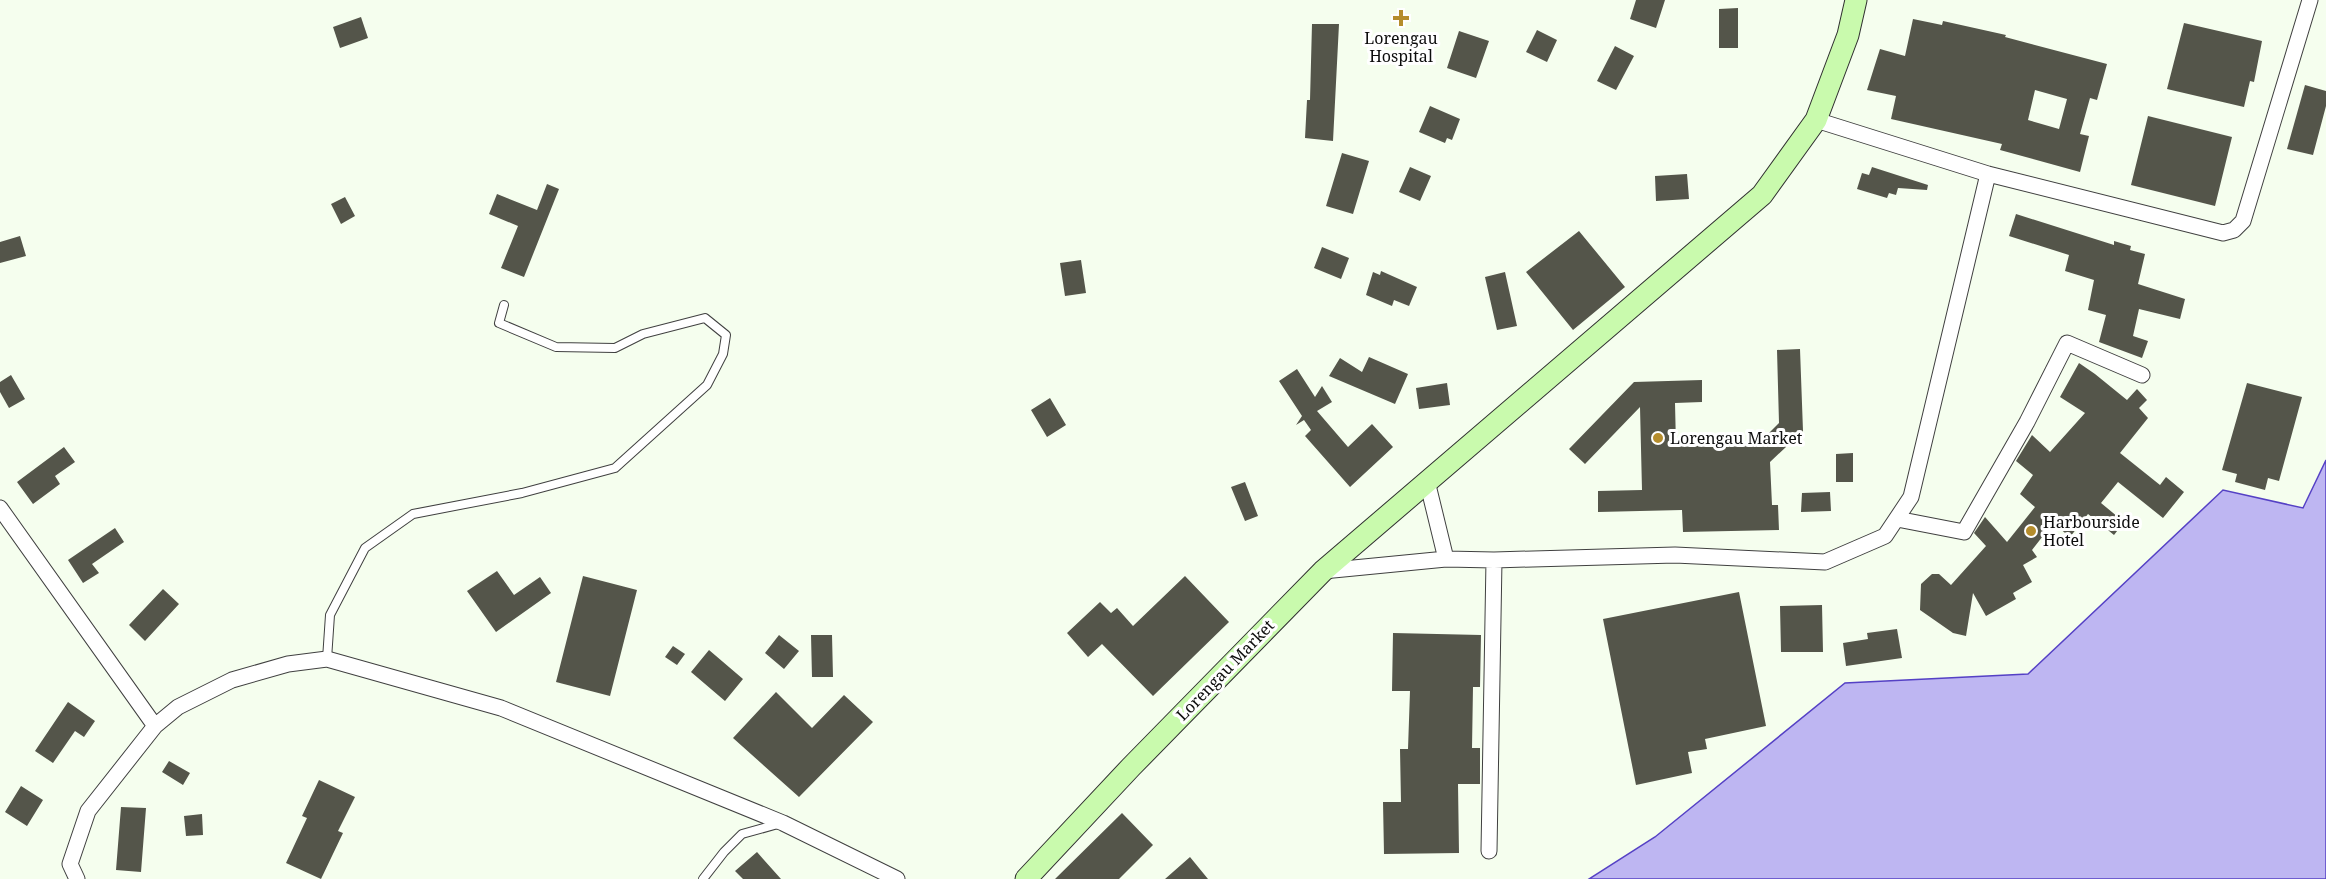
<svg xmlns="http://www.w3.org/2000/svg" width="2326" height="879" font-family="'Noto Serif',serif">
  <rect width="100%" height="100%" fill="#f5feee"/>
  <!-- water -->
  <path fill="#beb6f2" stroke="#5541c5" stroke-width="1.5" d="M 2326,460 L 2326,879 L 1589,879 L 1655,837 L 1845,683 L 2028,674 L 2223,490 L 2303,508 Z"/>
  <!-- building -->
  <path fill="#54554a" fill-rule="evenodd" d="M 1636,0 L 1665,0 L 1656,28 L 1630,19 Z
    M 1738,8 L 1738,48 L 1719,48 L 1719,9 Z
    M 361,17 L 368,38 L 340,48 L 333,27 Z
    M 1913,19 L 1942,25 L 1943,21 L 2006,35 L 2005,37 L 2107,64 L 2097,100 L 2090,98 L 2080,134 L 2089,136 L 2080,172 L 2000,150 L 2002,144 L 1891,119 L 1896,96 L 1867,90 L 1880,49 L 1905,56 ZM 2035,90 L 2067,99 L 2059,129 L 2028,120 Z
    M 2184,23 L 2262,41 L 2254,82 L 2250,81 L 2244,107 L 2167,89 Z
    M 1312,24 L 1339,24 L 1333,141 L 1305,138 L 1307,100 L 1310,100 Z
    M 1537,30 L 1557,40 L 1547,62 L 1526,52 Z
    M 1459,31 L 1489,41 L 1476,78 L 1447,68 Z
    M 1615,46 L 1634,56 L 1616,90 L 1597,81 Z
    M 2305,85 L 2326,91 L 2326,106 L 2313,155 L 2287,149 Z
    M 1430,106 L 1460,119 L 1452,140 L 1447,138 L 1445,143 L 1419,132 Z
    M 2148,116 L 2232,137 L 2215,206 L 2131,185 Z
    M 1342,153 L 1369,161 L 1353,214 L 1326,206 Z
    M 1410,167 L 1431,176 L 1420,201 L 1399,192 Z
    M 1872,167 L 1928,185 L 1927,190 L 1898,188 L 1896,195 L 1889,193 L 1887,198 L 1857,189 L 1862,173 L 1869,175 Z
    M 1687,174 L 1689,199 L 1656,201 L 1655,176 Z
    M 547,184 L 559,189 L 524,277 L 501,268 L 518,226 L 489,214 L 497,194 L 537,210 Z
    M 345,197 L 355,216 L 341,224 L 331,204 Z
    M 2016,214 L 2114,245 L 2114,241 L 2131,246 L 2130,250 L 2145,254 L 2138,284 L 2185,299 L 2180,319 L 2139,309 L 2133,336 L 2148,341 L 2142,358 L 2099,342 L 2106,315 L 2088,310 L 2094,280 L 2065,271 L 2069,255 L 2009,236 Z
    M 1579,231 L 1625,287 L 1573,330 L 1526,272 Z
    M 20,236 L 26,256 L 0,263 L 0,242 Z
    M 1322,247 L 1349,258 L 1341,279 L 1314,268 Z
    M 1081,260 L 1086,293 L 1065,296 L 1060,263 Z
    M 1381,271 L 1417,287 L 1409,306 L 1394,300 L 1392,306 L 1366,295 L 1373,272 L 1380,275 Z
    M 1505,272 L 1517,326 L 1497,330 L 1485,277 Z
    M 1800,349 L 1803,431 L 1770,462 L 1772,505 L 1778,505 L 1779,530 L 1683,532 L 1682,510 L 1598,512 L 1598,491 L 1642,490 L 1640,407 L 1585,464 L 1569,449 L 1634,382 L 1702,380 L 1702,402 L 1675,403 L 1676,446 L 1757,445 L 1779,423 L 1777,350 Z
    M 1369,357 L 1408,374 L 1395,404 L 1329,376 L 1340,358 L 1362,372 Z
    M 2079,363 L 2095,374 L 2127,400 L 2137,389 L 2147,400 L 2139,408 L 2148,418 L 2120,453 L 2160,485 L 2166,477 L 2184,492 L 2163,518 L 2118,482 L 2101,503 L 2124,522 L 2114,535 L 2088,514 L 2070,537 L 2053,523 L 2032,550 L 2037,557 L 2023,565 L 2032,582 L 2013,593 L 2016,599 L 1986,616 L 1973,593 L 1966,636 L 1953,633 L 1920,610 L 1921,584 L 1932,574 L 1939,574 L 1951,585 L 1986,546 L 1974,533 L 1985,517 L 2007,542 L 2035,507 L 2020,494 L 2033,475 L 2016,461 L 2032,435 L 2050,452 L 2085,413 L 2060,397 Z
    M 1297,369 L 1315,397 L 1322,386 L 1332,402 L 1317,411 L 1348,447 L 1372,424 L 1393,447 L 1350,487 L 1305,436 L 1311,430 L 1304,420 L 1296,425 L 1302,416 L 1279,381 Z
    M 11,375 L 25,399 L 9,408 L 0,392 L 0,382 Z
    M 1447,383 L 1450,405 L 1419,409 L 1416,388 Z
    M 2247,383 L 2302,397 L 2279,481 L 2268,478 L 2265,490 L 2235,482 L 2237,474 L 2222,470 Z
    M 1050,398 L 1066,425 L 1047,437 L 1031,410 Z
    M 64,447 L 75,462 L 55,476 L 60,484 L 33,504 L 17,482 Z
    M 1853,453 L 1853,482 L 1836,482 L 1836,454 Z
    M 1245,482 L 1258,516 L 1245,521 L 1231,487 Z
    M 1830,492 L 1831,511 L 1801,512 L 1802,493 Z
    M 115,528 L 124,542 L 92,564 L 99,573 L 83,583 L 68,560 Z
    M 497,571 L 514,595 L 540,577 L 551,593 L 496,632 L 467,591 Z
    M 583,576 L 637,590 L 610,696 L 556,682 Z
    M 1185,576 L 1229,622 L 1153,696 L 1102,644 L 1088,657 L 1067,633 L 1100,602 L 1111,613 L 1117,608 L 1133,626 Z
    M 163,589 L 179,604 L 145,641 L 129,625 Z
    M 1739,592 L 1766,726 L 1705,739 L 1707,749 L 1688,752 L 1692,773 L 1636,785 L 1603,619 Z
    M 1822,605 L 1823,652 L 1781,652 L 1780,606 Z
    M 1897,629 L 1902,658 L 1846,666 L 1843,643 L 1868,639 L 1867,633 Z
    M 1393,633 L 1481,635 L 1480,687 L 1473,687 L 1472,748 L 1480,748 L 1480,784 L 1458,784 L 1459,853 L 1384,854 L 1383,802 L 1401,802 L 1400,749 L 1408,749 L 1410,691 L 1392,691 Z
    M 779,635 L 799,651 L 784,669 L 765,653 Z
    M 811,635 L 832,635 L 833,677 L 812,677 Z
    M 673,646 L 685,654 L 677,665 L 665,657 Z
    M 709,650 L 743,679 L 725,701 L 691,672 Z
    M 776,692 L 812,728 L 844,695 L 873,722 L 799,797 L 733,738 Z
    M 68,702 L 95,721 L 84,737 L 75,731 L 53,763 L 35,751 Z
    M 169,761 L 190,773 L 183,785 L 162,772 Z
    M 319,780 L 355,797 L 338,831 L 343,833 L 321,879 L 286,863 L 307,818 L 302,816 Z
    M 21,786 L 43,800 L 27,826 L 5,812 Z
    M 121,807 L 146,808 L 141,872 L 116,870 Z
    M 1122,813 L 1153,845 L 1119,879 L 1055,879 Z
    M 202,814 L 203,835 L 186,836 L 184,816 Z
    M 757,852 L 781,879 L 743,879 L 735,871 Z
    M 1190,857 L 1208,879 L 1165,879 Z"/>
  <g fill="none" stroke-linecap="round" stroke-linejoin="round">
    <defs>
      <path id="lane" d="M 327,659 L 330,615 L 365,548 L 413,514 L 522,493 L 615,468 L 707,385 L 723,354 L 726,335 L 705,318 L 643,334 L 615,348 L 556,347 L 499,323 L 504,305
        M 703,879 L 724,852 L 742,834 L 778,824"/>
      <path id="street" d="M 1816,120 L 1988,174 L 2223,233 L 2234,230 L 2243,221 L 2310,0
        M 1427,481 L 1446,559
        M 0,508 L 155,726
        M 1897,519 L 1964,532 L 2027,422 L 2067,343 L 2142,375
        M 1323,571 L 1446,559 L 1494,560 L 1675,555 L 1825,562 L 1885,536 L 1911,497 L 1988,174
        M 1489,851 L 1494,560
        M 77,879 L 70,864 L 88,811 L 155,726 L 178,707 L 232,680 L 288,664 L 327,659 L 501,708 L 783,823 L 897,879"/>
      <path id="secondary" d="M 1026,879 L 1131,767 L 1323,571 L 1762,195 L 1816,120 L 1848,35 L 1856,0"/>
    </defs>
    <!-- lane casing -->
    <use href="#lane" stroke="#404040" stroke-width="10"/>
    <!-- street casing -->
    <use href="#street" stroke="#404040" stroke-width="17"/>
    <!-- secondary casing -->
    <use href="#secondary" stroke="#2f2f2f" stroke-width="23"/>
    <!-- lane -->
    <use href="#lane" stroke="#fff" stroke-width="8"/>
    <!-- street -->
    <use href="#street" stroke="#fff" stroke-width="15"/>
    <!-- secondary -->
    <use href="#secondary" stroke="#c9faad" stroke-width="21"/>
  </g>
  <!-- markers -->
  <g fill="#b58d2d" stroke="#fff" stroke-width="2">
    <path d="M1398 9h6v6h6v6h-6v6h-6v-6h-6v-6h6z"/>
    <circle cx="1658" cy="438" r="6"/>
    <circle cx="2031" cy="531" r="6"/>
  </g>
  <g text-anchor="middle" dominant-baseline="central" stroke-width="6" stroke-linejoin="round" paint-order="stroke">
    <!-- poi labels -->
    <g font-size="16" fill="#0d0d0d" stroke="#fff" text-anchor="start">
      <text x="1401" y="38" text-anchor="middle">Lorengau<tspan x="1401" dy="18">Hospital</tspan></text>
      <text x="1670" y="438">Lorengau Market</text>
      <text x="2043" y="522">Harbourside<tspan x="2043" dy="18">Hotel</tspan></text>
    </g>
    <!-- street labels -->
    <g font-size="16" fill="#0d0d0d" stroke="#fff">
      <text transform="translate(1225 670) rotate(-46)">Lorengau Market</text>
    </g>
  </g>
</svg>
